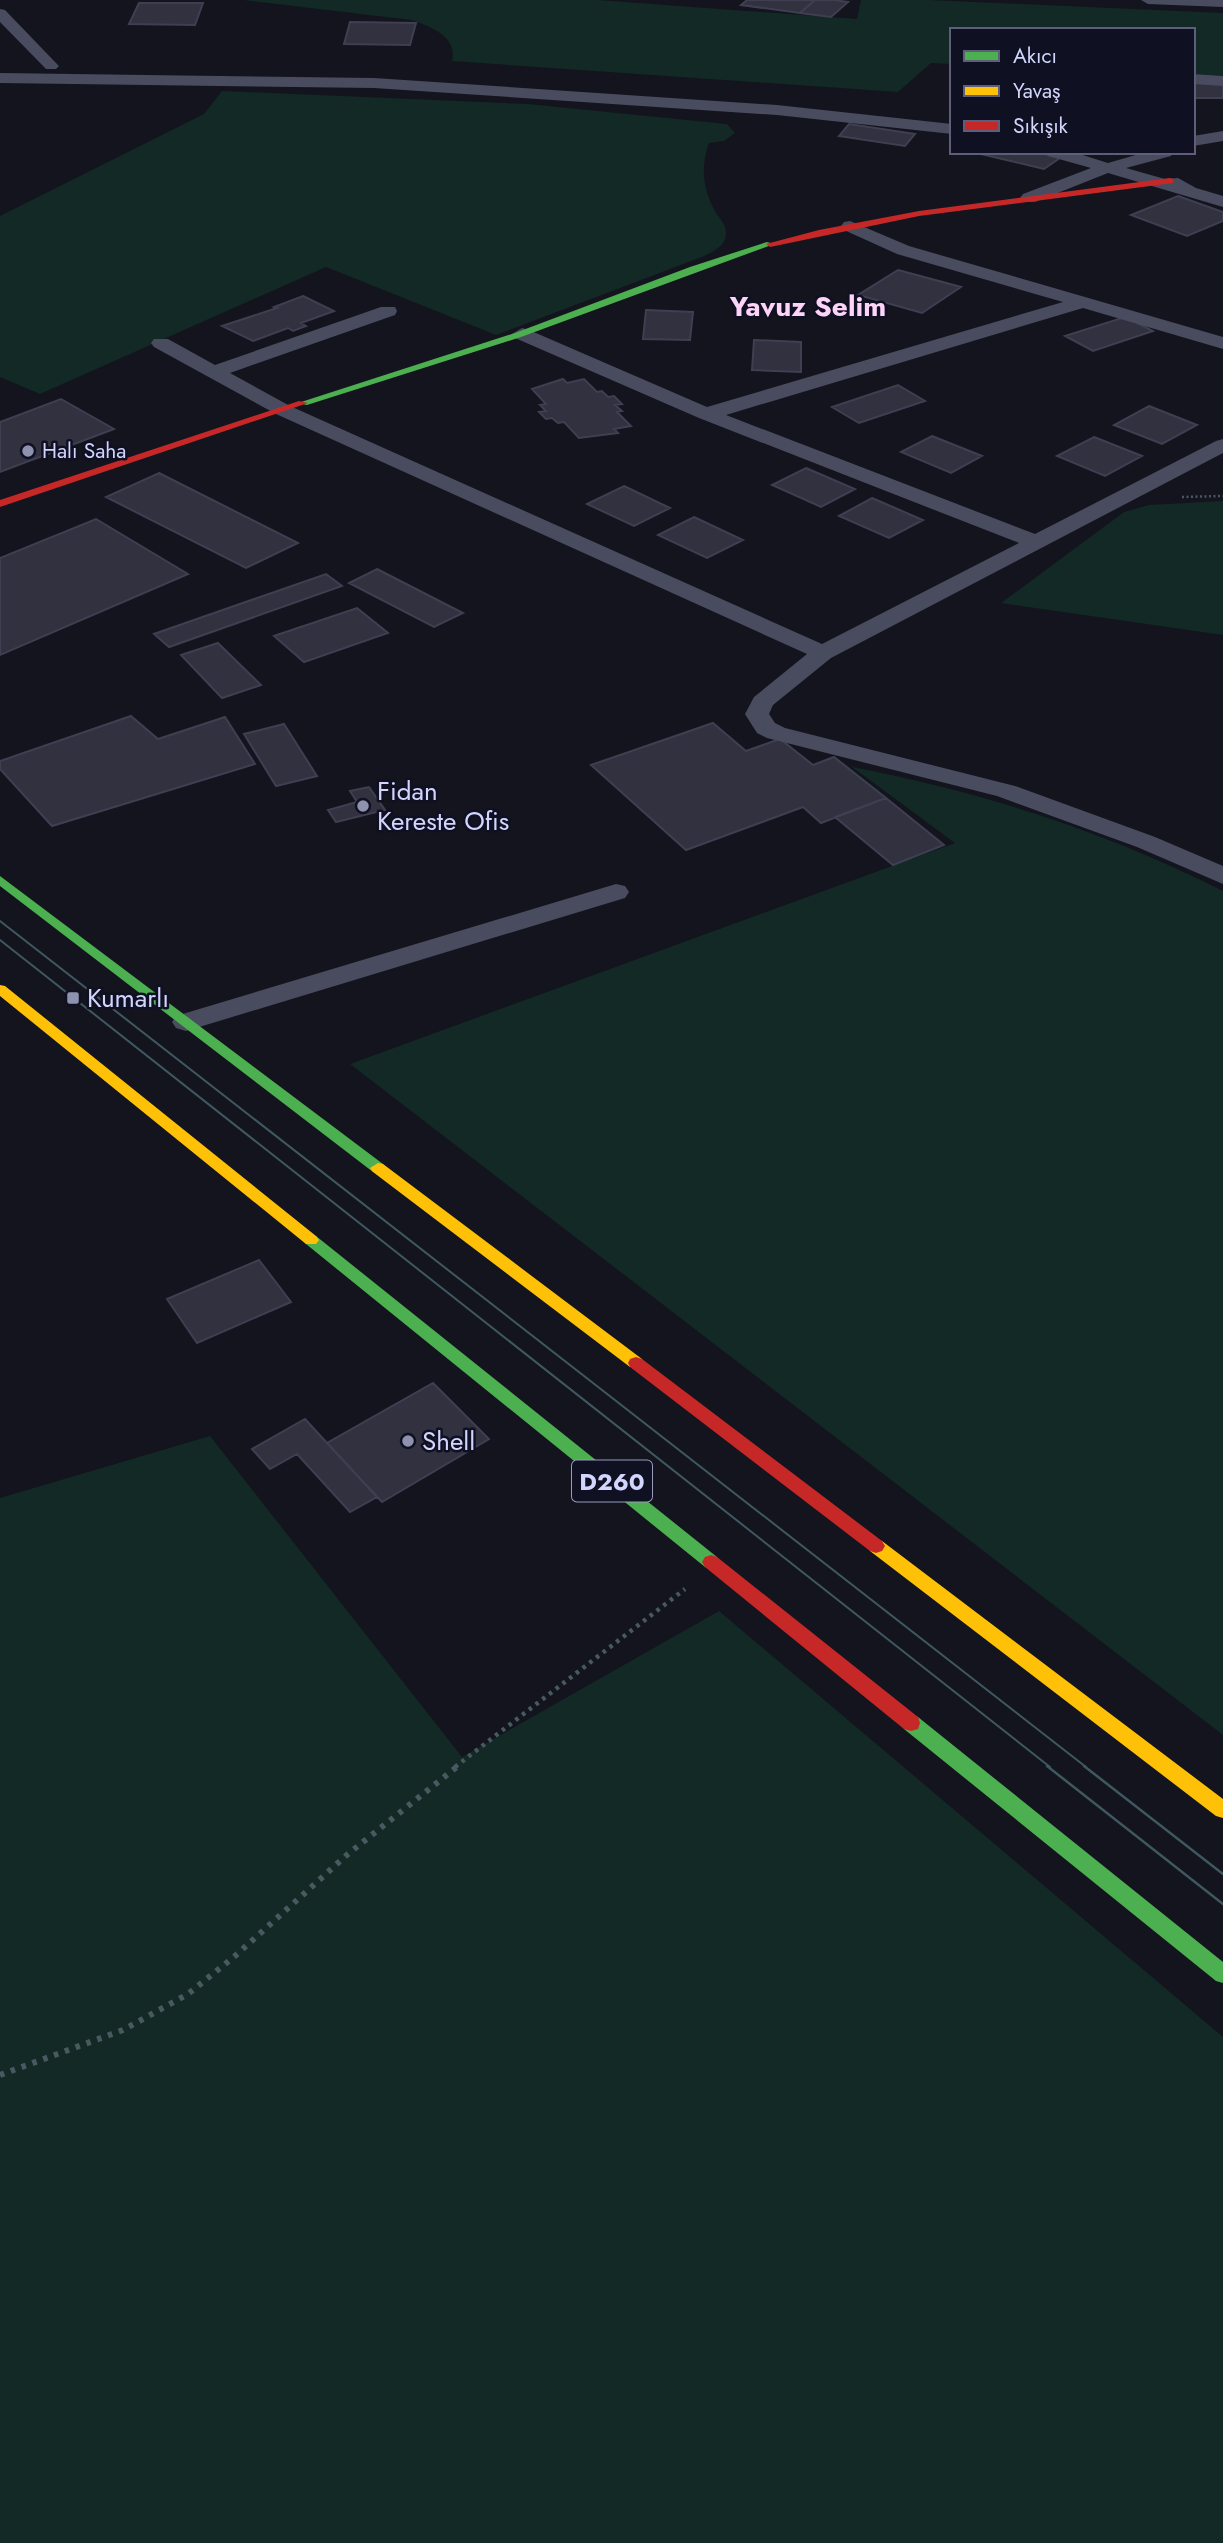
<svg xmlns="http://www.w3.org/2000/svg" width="1223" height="2543" font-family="Jost,sans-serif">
  <rect width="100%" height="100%" fill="#13141e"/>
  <!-- green -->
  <path fill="#122925" d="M 244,0 L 598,0 L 857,19 L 861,0 L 929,0 L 1223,13 L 1223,76 L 1193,74 L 1193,30 L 952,30 L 952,64 L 931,63 L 898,92 L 452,61 C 458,36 429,26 411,20 Z
    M 222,91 L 528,104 L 727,124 L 735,133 L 724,141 L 709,143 C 700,168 703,190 716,213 C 720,219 726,225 726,233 C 727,246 710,254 699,258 L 496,335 L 326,267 L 40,394 L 0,377 L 0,216 L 204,114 Z
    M 1223,501 L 1223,635 L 1001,603 L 1124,512 L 1149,505 Z
    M 852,767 C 979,791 1107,832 1223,891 L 1223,1735 L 350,1064 L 955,843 Z
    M 210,1436 L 462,1757 L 719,1611 L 1223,2037 L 1223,2543 L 0,2543 L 0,1498 Z"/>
  <!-- building -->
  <path fill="#313140" stroke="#3e3f51" stroke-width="2" d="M 747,0 L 815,0 L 800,13 L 741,5 Z
    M 815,0 L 834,0 L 848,2 L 831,17 L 800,13 Z
    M 139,3 L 203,3 L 195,25 L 129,24 Z
    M 350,22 L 416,23 L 410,45 L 344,44 Z
    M 1193,83 L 1223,83 L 1223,98 L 1193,98 Z
    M 849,124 L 915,134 L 905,146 L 839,136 Z
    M 984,152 L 1037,152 L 1060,158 L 1044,169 L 981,154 Z
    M 1178,196 L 1223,212 L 1223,221 L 1187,236 L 1131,215 Z
    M 898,270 L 961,287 L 922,313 L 858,295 Z
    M 303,296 L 334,311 L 301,323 L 306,326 L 293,331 L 288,328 L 253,341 L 222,326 L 277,308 L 274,307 Z
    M 646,310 L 693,312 L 690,340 L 643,339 Z
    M 1125,317 L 1153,331 L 1093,351 L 1065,336 Z
    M 754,340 L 801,342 L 801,372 L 752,370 Z
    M 563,379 L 567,383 L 584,379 L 597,392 L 602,391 L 608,397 L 614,396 L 622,404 L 615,405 L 622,411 L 617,412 L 631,426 L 614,429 L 618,433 L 579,438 L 564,422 L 558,423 L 552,418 L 546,419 L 539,412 L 546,411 L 540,405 L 546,404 L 532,389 Z
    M 898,385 L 925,401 L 859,423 L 832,407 Z
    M 61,399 L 114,429 L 0,472 L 0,422 Z
    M 1149,406 L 1197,425 L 1162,444 L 1114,425 Z
    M 932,436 L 982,456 L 951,473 L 901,452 Z
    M 1094,437 L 1142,456 L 1105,476 L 1057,456 Z
    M 806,468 L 855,489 L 821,507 L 772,485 Z
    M 159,473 L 298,543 L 246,568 L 106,497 Z
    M 624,486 L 670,508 L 634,526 L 587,504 Z
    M 872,498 L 923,520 L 889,538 L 839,516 Z
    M 694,517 L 743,540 L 707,558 L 658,535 Z
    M 96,519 L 188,574 L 0,655 L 0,558 Z
    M 377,569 L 463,613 L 434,627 L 349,583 Z
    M 326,574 L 342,586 L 169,647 L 154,634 Z
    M 357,608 L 388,633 L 304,662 L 274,636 Z
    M 218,643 L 261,685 L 222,698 L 181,655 Z
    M 131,716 L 158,739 L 225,717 L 255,764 L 52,826 L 0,769 L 0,761 Z
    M 713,723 L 746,751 L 780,739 L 813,765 L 834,757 L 886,798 L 821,823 L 803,807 L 686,850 L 591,765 Z
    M 284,724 L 317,776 L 276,786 L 244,734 Z
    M 369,787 L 385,810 L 336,822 L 328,810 L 357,802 L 350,791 Z
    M 886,798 L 944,845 L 893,865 L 835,817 Z
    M 259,1260 L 291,1302 L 197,1343 L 167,1299 Z
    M 433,1383 L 489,1439 L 382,1502 L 327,1443 Z
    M 305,1419 L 327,1443 L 377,1497 L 350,1512 L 297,1454 L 270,1469 L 252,1449 Z"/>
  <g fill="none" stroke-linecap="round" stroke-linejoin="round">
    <!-- path-far2 -->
    <path stroke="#495960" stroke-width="2.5" stroke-dasharray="2 2.5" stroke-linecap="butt" d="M 1182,497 L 1223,496"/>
    <!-- path-far1 -->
    <path stroke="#495960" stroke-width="4.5" stroke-dasharray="3.5 5" stroke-linecap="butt" d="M 455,1767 L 685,1589"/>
    <!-- path -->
    <path stroke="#495960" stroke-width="6" stroke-dasharray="4.5 7" stroke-linecap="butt" d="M 0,2075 L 123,2030 L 188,1994 L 235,1956 L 348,1854 L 458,1766"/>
    <!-- street -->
    <path fill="#494c5e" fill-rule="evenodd" d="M 1141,0 L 1223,0 L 1223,7 L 1148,4 Z
      M 0,9 L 5,10 L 56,63 L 59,66 L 56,69 L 46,69 L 0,22 Z
      M 0,73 L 374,78 L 777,105 L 952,124 L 952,134 L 777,115 L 374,88 L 0,83 Z
      M 1193,74 L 1223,76 L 1223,86 L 1193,84 Z
      M 1223,131 L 1223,141 L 1193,146 L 1193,136 Z
      M 1046,152 L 1073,152 L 1108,163 L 1146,152 L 1173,152 L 1171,156 L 1126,168 L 1165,179 L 1178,178 L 1196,188 L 1223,196 L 1223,207 L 1108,173 L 1035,202 L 1023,202 L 1020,198 L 1023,194 L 1091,168 L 1048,156 Z
      M 850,221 L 909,246 L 1223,337 L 1223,349 L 1083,308 L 726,415 L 1035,534 L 1216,441 L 1223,439 L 1223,453 L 831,658 L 773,705 L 769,714 L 775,723 L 785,728 L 1015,786 L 1155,837 L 1223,866 L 1223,884 L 1137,847 L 997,796 L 767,738 L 757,733 L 745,714 L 754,697 L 807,654 L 276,414 L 154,347 L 151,343 L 154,339 L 168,339 L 215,365 L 381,307 L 395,307 L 397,311 L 395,315 L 230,373 L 290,406 L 822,644 L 1019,543 L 699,418 L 515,338 L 512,334 L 522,328 L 529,330 L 707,407 L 1063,302 L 897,254 L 844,230 L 841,226 L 844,222 Z
      M 616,884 L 625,886 L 629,892 L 625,898 L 196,1028 L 186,1031 L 176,1028 L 172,1022 L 176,1016 Z"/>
    <!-- fast -->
    <path fill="#4caf50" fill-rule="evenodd" d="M 767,242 L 774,244 L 521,337 L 307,405 L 298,403 L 515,333 L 690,267 Z
      M 0,876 L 383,1164 L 386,1168 L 383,1172 L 373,1172 L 0,886 Z
      M 311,1235 L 316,1236 L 717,1557 L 720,1562 L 717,1567 L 711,1569 L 705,1567 L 306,1244 L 303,1240 Z
      M 911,1715 L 918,1717 L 1223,1962 L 1223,1983 L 1216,1981 L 904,1729 L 902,1723 L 904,1717 Z"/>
    <!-- slow -->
    <path fill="#ffc107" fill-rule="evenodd" d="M 0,985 L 5,986 L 316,1236 L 319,1240 L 316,1244 L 306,1244 L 0,996 Z
      M 378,1163 L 383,1164 L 642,1359 L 644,1363 L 642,1367 L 630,1367 L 373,1172 L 370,1168 Z
      M 876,1539 L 882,1541 L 1223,1799 L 1223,1818 L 1216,1816 L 870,1551 L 867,1546 L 870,1541 Z"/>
    <!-- jam -->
    <path fill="#c62828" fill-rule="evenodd" d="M 1170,178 L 1173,179 L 1173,183 L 919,216 L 770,247 L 766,244 L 819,230 L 919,211 Z
      M 299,401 L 308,403 L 0,507 L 0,500 Z
      M 636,1357 L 642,1359 L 882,1541 L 885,1546 L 882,1551 L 876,1553 L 870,1551 L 630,1367 L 628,1363 L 630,1359 Z
      M 711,1555 L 717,1557 L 918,1717 L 920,1723 L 918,1729 L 911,1731 L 904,1729 L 705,1567 L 702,1562 L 705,1557 Z"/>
    <!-- tram-far1 -->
    <path stroke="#3f5860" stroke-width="2" d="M 0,921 L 1086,1767
      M 0,940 L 1050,1767"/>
    <!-- tram -->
    <path stroke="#3f5860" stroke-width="2.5" d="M 1047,1766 L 1223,1904
      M 1084,1766 L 1223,1874"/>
  </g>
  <!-- markers -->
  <g fill="#8f92af" stroke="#0f1022" stroke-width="2.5">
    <circle cx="28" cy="451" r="7"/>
    <circle cx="363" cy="806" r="7"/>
    <rect x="66" y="991" width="14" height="14" rx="3.5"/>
    <circle cx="408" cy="1441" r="7"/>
  </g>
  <g text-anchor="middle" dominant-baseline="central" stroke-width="5" stroke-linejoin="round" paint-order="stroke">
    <!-- far-poi labels -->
    <g font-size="21" fill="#d2d6fd" stroke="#0f1022" text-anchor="start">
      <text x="42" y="451">Halı Saha</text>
    </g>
    <!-- shield labels -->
    <rect fill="#0f1022" stroke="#989bbb" stroke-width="2" x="572" y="1460.5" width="80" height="41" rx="5"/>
    <g font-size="24" font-weight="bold" fill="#d2d6fd">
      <text x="612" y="1481">D260</text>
    </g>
    <!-- poi labels -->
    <g font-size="26" fill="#d2d6fd" stroke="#0f1022" text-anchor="start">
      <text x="377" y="791">Fidan<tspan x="377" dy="30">Kereste Ofis</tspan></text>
      <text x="87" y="998">Kumarlı</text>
      <text x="422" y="1441">Shell</text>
    </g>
    <!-- far-district labels -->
    <g font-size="28" font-weight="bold" fill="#fdd4f7" stroke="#0f1022">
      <text x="808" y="306">Yavuz Selim</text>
    </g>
  </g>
  <!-- legend -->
  <rect x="950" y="28" width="245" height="126" fill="#0f1022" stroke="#5d5f7a" stroke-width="2"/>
  <rect x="964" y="51" width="35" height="10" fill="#4caf50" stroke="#5d5f7a" stroke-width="2"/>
  <text x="1013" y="63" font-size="21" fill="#d2d6fd">Akıcı</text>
  <rect x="964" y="86" width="35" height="10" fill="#ffc107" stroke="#5d5f7a" stroke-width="2"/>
  <text x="1013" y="98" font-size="21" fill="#d2d6fd">Yavaş</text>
  <rect x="964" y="121" width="35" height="10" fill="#c62828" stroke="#5d5f7a" stroke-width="2"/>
  <text x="1013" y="133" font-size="21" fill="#d2d6fd">Sıkışık</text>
</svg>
